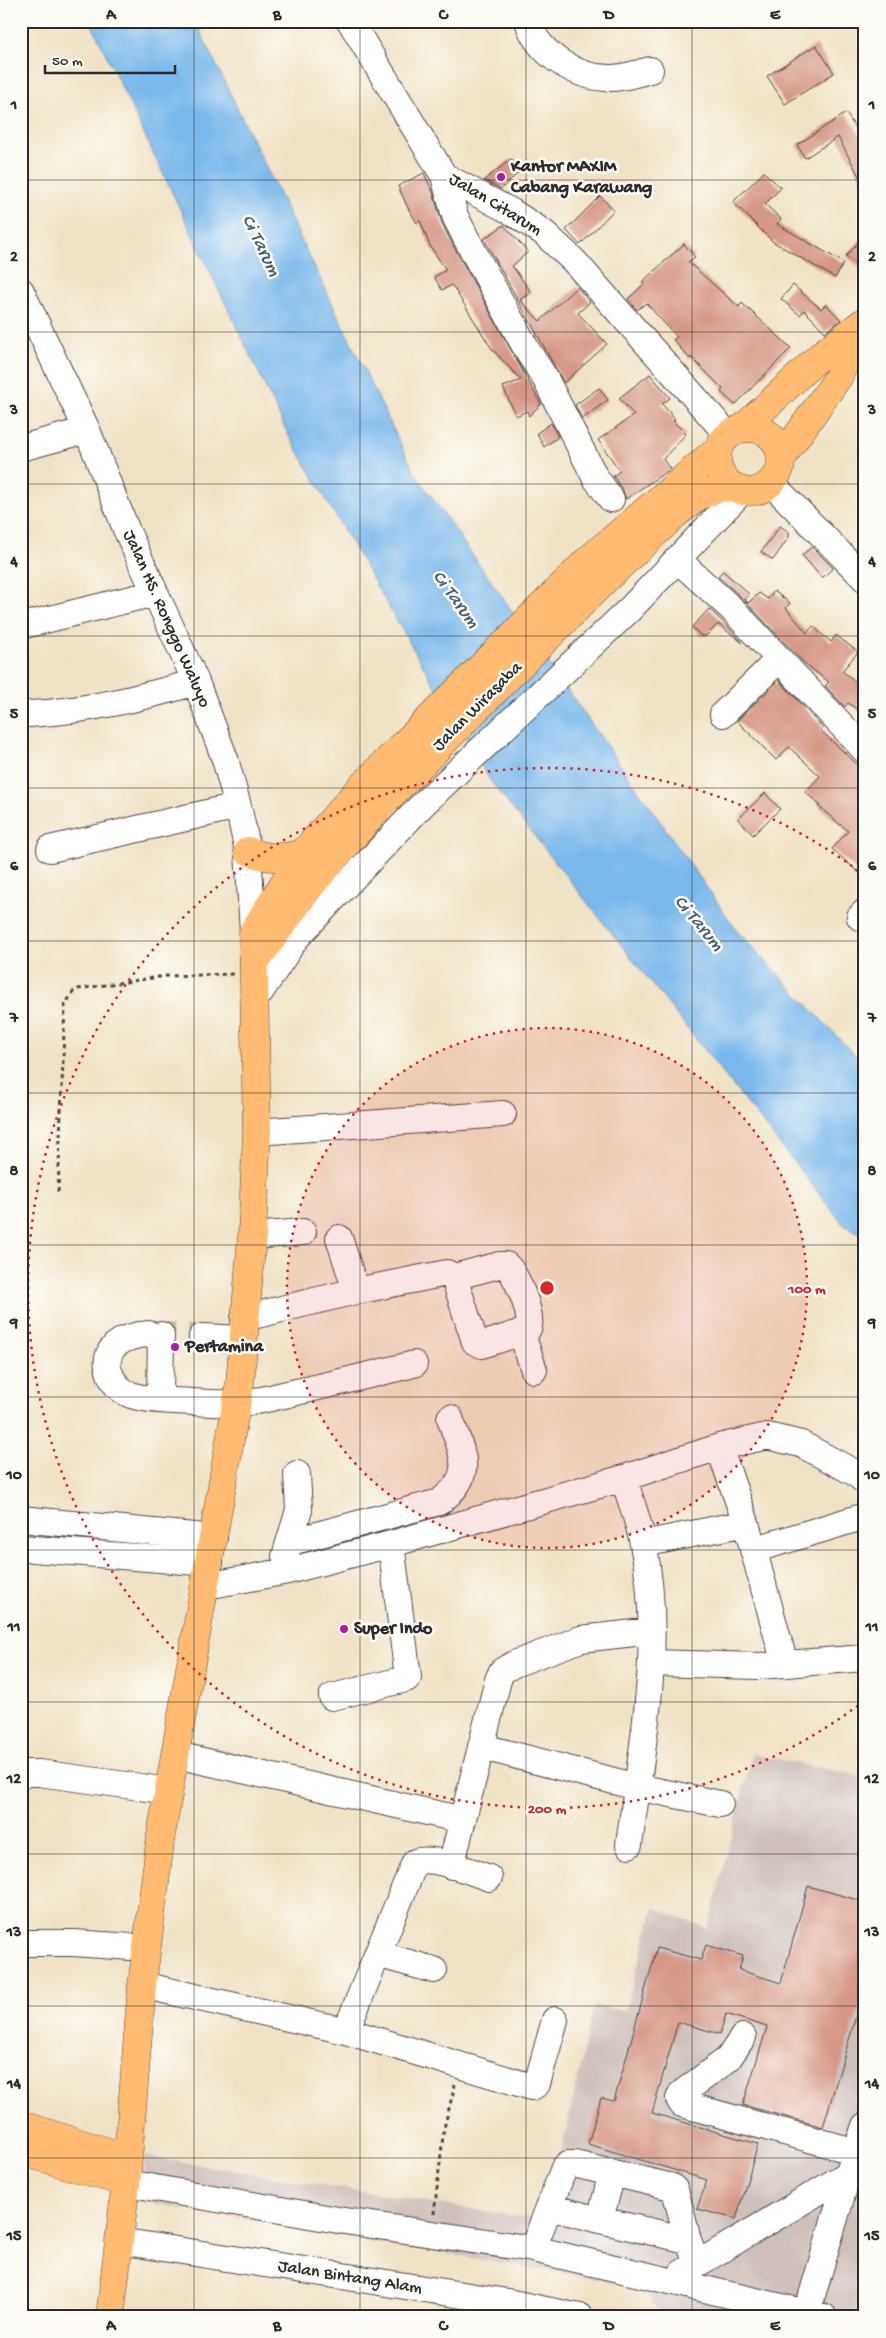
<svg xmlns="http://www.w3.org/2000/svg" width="886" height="2338" font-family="'Gochi Hand',sans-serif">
  <rect width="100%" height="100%" fill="#fdfcf7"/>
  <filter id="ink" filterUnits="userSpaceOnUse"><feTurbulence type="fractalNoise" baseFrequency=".02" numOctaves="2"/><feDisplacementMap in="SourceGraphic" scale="10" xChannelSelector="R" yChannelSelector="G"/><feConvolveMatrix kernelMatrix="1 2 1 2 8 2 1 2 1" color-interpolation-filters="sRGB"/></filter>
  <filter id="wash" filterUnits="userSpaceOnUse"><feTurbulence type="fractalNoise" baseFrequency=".0096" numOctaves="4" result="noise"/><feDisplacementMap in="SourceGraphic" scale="20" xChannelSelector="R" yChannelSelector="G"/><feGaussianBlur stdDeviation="1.12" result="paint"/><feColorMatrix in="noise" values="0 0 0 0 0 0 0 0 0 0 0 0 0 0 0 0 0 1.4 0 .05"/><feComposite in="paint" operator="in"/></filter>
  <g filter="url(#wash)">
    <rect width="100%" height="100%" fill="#f0e2c4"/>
    <!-- industrial -->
    <path fill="#cfc0bb" d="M 752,1754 L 865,1777 L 865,2317 L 664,2317 L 642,2287 L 140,2201 L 145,2156 L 546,2221 L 594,2005 L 625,2011 L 654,1908 L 708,1928 Z"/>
    <!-- water -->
    <path fill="#78b8ec" stroke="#52728c" d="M 90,21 L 195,21 L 414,472 L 738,932 L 865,1066 L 865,1236 L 844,1225 L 489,779 L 287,432 Z"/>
    <g id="blocks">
      <!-- building -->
      <path fill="#d69786" d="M 816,45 L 834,73 L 785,104 L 767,76 Z
        M 846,113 L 865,143 L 865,187 L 838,137 L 805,158 L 797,145 Z
        M 511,159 L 521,170 L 501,189 L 484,180 Z
        M 764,172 L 781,188 L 765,204 L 781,219 L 777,224 L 844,263 L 835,278 L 772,241 L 733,202 Z
        M 424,173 L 433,192 L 442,223 L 453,245 L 541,404 L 529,416 L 527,411 L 516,416 L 503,387 L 521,380 L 492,349 L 452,285 L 442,290 L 434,277 L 446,270 L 430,246 L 420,221 L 417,223 L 408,208 L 398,186 Z
        M 600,196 L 614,210 L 580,245 L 566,230 Z
        M 504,225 L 528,252 L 512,266 L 531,292 L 520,300 L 540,321 L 577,287 L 590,302 L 578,313 L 607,344 L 564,383 L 484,239 Z
        M 865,234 L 865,271 L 846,256 Z
        M 684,244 L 695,257 L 688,262 L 739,307 L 742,303 L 791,348 L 735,405 L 721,392 L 723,389 L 691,357 L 690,359 L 673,340 L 677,337 L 646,303 L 637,310 L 628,299 L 644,284 L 642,282 Z
        M 793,285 L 821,309 L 826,304 L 841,320 L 825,332 L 804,310 L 800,315 L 781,299 Z
        M 650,374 L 670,398 L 662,404 L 675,419 L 673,421 L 686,434 L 663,459 L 670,469 L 626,499 L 623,490 L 613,476 L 620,471 L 598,440 L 634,415 L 619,398 Z
        M 599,388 L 608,400 L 582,419 L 575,405 Z
        M 551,423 L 558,437 L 544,447 L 537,433 Z
        M 780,526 L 789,532 L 789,537 L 773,560 L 761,552 Z
        M 812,547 L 833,568 L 822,578 L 802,555 Z
        M 723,571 L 749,594 L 745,600 L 748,603 L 759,593 L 768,599 L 774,591 L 790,603 L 786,608 L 807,633 L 813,626 L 831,642 L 836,635 L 858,652 L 842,671 L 865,688 L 865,715 L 848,703 L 845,707 L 825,686 L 829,682 L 804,663 L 744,600 L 718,576 Z
        M 709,609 L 722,621 L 743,643 L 718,624 L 706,636 L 701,636 L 692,627 Z
        M 779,680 L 823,728 L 820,730 L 857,764 L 865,765 L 865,878 L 832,849 L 848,831 L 818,806 L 820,805 L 805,792 L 820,776 L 789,747 L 776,760 L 737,721 Z
        M 765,793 L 780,809 L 753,835 L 738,819 Z
        M 808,1886 L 865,1902 L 865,1986 L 823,2127 L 743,2105 L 767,2027 L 726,2014 L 720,2034 L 678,2022 L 652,2113 L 758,2144 L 736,2219 L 697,2209 L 707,2180 L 588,2144 L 601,2098 L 614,2101 L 657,1948 L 701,1960 L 706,1945 L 743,1956 L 739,1970 L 781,1983 Z"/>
    </g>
  </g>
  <g filter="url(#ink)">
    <use href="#blocks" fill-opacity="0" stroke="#494642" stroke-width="1"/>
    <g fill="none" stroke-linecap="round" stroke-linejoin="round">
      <!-- minor-tunnel -->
      <path stroke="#c9bda5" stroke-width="26" stroke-dasharray="26 13" stroke-linecap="butt" d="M 149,1334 L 202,1337"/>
      <defs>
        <path id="minor" d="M 350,21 L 444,176 L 512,212 L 544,233 L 574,261 L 728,435
          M 528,21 C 538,55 578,79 612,78 C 625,78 638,73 650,70
          M 444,176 L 455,216 L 466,238 L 527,350 L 545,378 L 595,477 L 611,499
          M 21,291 L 87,430 L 126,529 L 196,682 L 225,759 L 238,806 L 248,851 L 253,932
          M 21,448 L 87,430
          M 771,483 L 865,579
          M 678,560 L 733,610 L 865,750
          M 21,626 L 155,593
          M 30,714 C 87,711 141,698 196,682
          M 723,714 L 779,659
          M 50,849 L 238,806
          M 860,917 L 865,912
          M 255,1000 L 296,938 L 423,804 L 630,609 L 742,491
          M 257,1132 L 503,1114
          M 252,1236 L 303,1232
          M 339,1238 L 356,1291
          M 454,1277 L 499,1265 L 506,1265 C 516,1273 532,1313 529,1326 C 528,1330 525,1334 523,1337
          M 244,1318 L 356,1291 L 447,1273 L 454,1277 L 475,1342 L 482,1345 L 516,1334 L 523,1337 L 534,1370
          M 149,1334 C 128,1335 101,1345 109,1371 C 118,1401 149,1399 175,1401 C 196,1402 216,1404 236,1403 C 255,1403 274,1397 292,1393 C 333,1384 374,1374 414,1364
          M 202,1337 L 243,1339
          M 160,1400 L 161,1335
          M 719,1447 L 746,1523 L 785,1664
          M 624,1478 C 630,1500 639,1522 643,1544 C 664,1643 642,1746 629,1845
          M 21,1519 L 214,1538
          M 291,1542 L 439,1502 C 477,1475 462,1454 450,1418
          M 643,1544 L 746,1523
          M 21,1548 L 210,1563
          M 753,1550 L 865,1516
          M 285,1556 L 299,1510 L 297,1474
          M 206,1586 L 288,1571 L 391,1544 L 624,1478 L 719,1447 L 767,1436 L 801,1444 L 855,1473 L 865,1481
          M 652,1663 L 759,1666 L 865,1658
          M 332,1697 L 406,1679 L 408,1677 L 391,1544
          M 483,1747 L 637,1787 L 720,1804
          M 176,1755 L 463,1820
          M 21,1776 L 26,1773 L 39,1773 L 169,1791
          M 451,1866 L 498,1680 L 502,1671 L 514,1664 L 581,1639 L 652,1631
          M 21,1943 L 73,1943 L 147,1948
          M 377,1954 L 434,1970
          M 142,1985 L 346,2031 L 532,2087 L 537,2084 L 555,2020
          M 346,2031 L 415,1862 C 433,1855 471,1872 489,1878
          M 743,2037 L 728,2059 L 681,2094 L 679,2099 L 682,2104 L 857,2152
          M 612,2173 L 600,2220 L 688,2240
          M 126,2183 L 338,2220 L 533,2249 L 824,2317
          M 549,2207 L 600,2220
          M 119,2241 L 507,2302 L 580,2317
          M 533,2249 L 564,2168 L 568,2164 L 574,2164 L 672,2187 L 675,2190 L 688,2240 L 697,2263
          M 682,2273 L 848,2174 L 865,2126
          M 807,2312 L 848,2174"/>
        <path id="major" d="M 743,428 C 751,428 759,428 765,432 C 780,441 786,462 776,476 C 741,524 683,448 743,428 L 822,354 L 862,323
          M 781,459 L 839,376 L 862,324
          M 248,851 C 268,859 282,859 303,853
          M 254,963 L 312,884 L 379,807 L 603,582 L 677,513 L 699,496 L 719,488 L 733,487
          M 21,2125 L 128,2158
          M 21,2151 L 126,2183
          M 110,2317 L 126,2183 L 142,1985 L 161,1835 L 240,1383 L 252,1236 L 257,1132 L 253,932 L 303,853 L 359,789 L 588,560 L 718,449"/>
      </defs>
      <!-- minor casing -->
      <use href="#minor" stroke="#494642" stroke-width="28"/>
      <!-- major casing -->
      <use href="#major" stroke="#494642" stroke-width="29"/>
      <!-- path -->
      <path stroke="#494642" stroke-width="3" stroke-dasharray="4 4" stroke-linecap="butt" d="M 58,1192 L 65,1005 L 73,992 L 78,989 L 166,976 L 234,974
        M 434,2214 L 444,2128 L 455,2085"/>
      <!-- minor -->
      <use href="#minor" stroke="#fff" stroke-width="26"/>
      <!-- major -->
      <use href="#major" stroke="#ffbb71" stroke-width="28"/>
    </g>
  </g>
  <!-- grid -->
  <path fill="none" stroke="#2b2b2b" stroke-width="1" stroke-opacity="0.55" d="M 194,21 L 194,2317M 360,21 L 360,2317M 526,21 L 526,2317M 692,21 L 692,2317M 21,180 L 865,180M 21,332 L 865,332M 21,484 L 865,484M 21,636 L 865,636M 21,788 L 865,788M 21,941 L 865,941M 21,1093 L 865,1093M 21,1245 L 865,1245M 21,1397 L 865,1397M 21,1550 L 865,1550M 21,1702 L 865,1702M 21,1854 L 865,1854M 21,2006 L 865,2006M 21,2158 L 865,2158"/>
  <!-- distance rings -->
  <circle cx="547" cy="1288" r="260" fill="#d62828" fill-opacity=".12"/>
  <g fill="none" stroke="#d62828" stroke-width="2.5" stroke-dasharray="2.5 5">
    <circle cx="547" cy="1288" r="260"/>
    <path d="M864 1701A520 520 0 1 1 864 875"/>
  </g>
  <!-- markers -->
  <g fill="#b5179e" stroke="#fdfcf7" stroke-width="2">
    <circle cx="501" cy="177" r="5"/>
    <circle cx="175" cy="1347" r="5"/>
    <circle cx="344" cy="1629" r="5"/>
  </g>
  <g text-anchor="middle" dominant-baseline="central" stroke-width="5" stroke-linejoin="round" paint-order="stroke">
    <!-- poi labels -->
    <g font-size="18" font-weight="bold" fill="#2b2b2b" stroke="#fdfcf7" text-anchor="start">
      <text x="511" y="167">Kantor MAXIM<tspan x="511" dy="21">Cabang Karawang</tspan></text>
      <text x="185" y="1347">Pertamina</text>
      <text x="354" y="1629">Super Indo</text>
    </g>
    <!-- street labels -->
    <g font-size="18" fill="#2b2b2b" stroke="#fdfcf7">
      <text transform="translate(495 205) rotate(31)">Jalan Citarum</text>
      <text transform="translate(166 619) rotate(66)">Jalan HS. Ronggo Waluyo</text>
      <text transform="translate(478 707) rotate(-45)">Jalan Wirasaba</text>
      <text transform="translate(350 2278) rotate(9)">Jalan Bintang Alam</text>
    </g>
    <!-- water labels -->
    <g font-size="19" font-style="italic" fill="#465c6f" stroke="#fdfcf7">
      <text transform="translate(260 246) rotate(64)">Ci Tarum</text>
      <text transform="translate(455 600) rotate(54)">Ci Tarum</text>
      <text transform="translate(698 924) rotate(50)">Ci Tarum</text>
    </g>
  </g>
  <circle cx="547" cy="1288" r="8" fill="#d62828" stroke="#fdfcf7" stroke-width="2.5"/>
  <g font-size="15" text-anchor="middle" font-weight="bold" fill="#d62828" stroke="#fdfcf7" stroke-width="5" stroke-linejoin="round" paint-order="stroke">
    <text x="807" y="1293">100 m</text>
    <text x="547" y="1813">200 m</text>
  </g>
  <!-- margin -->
  <rect width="886" height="2338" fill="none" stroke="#fdfcf7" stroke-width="55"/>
  <!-- scale -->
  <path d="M45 65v8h130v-8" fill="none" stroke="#2b2b2b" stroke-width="2.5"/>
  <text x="52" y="65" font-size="15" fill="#2b2b2b" stroke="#fdfcf7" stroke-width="4" paint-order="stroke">50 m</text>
  <rect x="28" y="28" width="830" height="2282" fill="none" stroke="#2b2b2b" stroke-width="2"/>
  <g font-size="16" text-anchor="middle" font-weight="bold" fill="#2b2b2b">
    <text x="111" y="19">A</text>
    <text x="277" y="19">B</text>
    <text x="443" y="19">C</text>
    <text x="609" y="19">D</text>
    <text x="775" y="19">E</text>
    <text x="14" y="109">1</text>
    <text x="872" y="109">1</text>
    <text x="14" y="261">2</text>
    <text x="872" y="261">2</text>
    <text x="14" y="414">3</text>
    <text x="872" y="414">3</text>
    <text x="14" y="566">4</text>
    <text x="872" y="566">4</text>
    <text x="14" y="718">5</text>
    <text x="872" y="718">5</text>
    <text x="14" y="870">6</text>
    <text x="872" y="870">6</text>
    <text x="14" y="1022">7</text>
    <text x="872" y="1022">7</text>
    <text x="14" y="1175">8</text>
    <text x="872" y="1175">8</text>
    <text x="14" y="1327">9</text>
    <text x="872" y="1327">9</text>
    <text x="14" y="1479">10</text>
    <text x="872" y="1479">10</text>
    <text x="14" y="1631">11</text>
    <text x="872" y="1631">11</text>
    <text x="14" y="1783">12</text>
    <text x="872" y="1783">12</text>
    <text x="14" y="1936">13</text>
    <text x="872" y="1936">13</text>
    <text x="14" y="2088">14</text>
    <text x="872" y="2088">14</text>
    <text x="14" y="2240">15</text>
    <text x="872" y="2240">15</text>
    <text x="111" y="2330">A</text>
    <text x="277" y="2330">B</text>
    <text x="443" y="2330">C</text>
    <text x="609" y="2330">D</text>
    <text x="775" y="2330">E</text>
  </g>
</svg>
